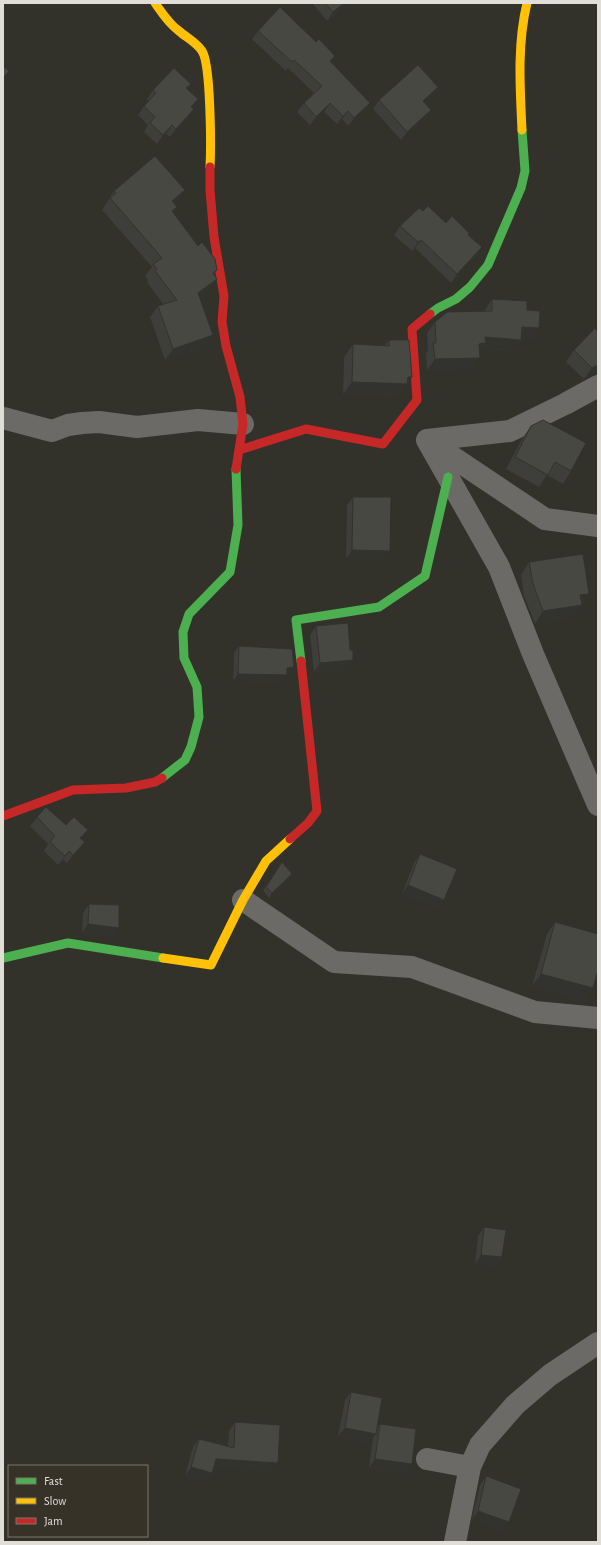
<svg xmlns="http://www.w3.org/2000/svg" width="601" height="1545" font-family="'Alegreya Sans',sans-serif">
  <rect width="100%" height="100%" fill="#32312a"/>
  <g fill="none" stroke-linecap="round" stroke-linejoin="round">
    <!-- street -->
    <path stroke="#6c6a66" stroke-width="22" d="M 3,418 L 52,431 L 68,425 L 82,423 L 99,422 L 137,427 L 198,420 L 243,424
      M 427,440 L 499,567 L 533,654 L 598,805
      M 427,440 L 510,431 L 565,404 L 598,386
      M 430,442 L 545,519 L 598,526
      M 243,900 L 334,962 L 412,967 L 535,1012 L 598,1018
      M 427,1459 L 470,1467 L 480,1445 L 515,1405 L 550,1375 L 598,1343
      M 455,1542 L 470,1467"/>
    <!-- fast -->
    <path stroke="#4caf50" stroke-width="9" d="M 430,314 L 438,308 L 456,299 L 470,287 L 488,265 L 521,188 L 525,171 L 522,130
      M 301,661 L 296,620 L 379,607 L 425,576 L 448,477
      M 162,778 L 185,760 L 191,747 L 199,717 L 197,687 L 184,658 L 183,632 L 189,614 L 230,572 L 238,525 L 236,469
      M 3,958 L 68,943 L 163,958"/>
    <!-- slow -->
    <path stroke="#ffc107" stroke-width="9" d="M 155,3 C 162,13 169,24 179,31 C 187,38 196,42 202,51 C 211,64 211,148 210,167
      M 522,130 C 520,88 517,44 527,3
      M 163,958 L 211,965 L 243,900 L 266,861 L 290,839"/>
    <!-- jam -->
    <path stroke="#c62828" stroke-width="9" d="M 210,167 L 210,190 L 214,237 L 224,296 L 222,322 L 226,346 L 240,397 L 243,424 L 236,469
      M 239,450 L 306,429 L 383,444 L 417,400 L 412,329 L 430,314
      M 3,816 L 73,790 L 126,788 L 155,782 L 162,778
      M 290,839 L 308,823 L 317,811 L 301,661"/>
  </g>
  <!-- wall -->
  <path fill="#3e3e3a" d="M 312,3 L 348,3 L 327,21 Z
    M 258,31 L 331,62 L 370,103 L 364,111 L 348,126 L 342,119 L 337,124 L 324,112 L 310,125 L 297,112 L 304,103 L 314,93 L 288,68 L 286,71 L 252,39 Z
    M 191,84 L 187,89 L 198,99 L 192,108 L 194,109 L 188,118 L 170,137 L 166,134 L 157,144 L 144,132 L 148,125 L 138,115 L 144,106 L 149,101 L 147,99 L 153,90 Z
    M 438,87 L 432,96 L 424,102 L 431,110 L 425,119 L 401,140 L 373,109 L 379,100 Z
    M 185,190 L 177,202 L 174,204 L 173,213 L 217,270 L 214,274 L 209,290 L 200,297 L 205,347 L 165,360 L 150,317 L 158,306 L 163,304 L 147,282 L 148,280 L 145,276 L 152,267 L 102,210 L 114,191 Z
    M 423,211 L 468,235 L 482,247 L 476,256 L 451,283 L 415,248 L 412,251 L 394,235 L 400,226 Z
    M 492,299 L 527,310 L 539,328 L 532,339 L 521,338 L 521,340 L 513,350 L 482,349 L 480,352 L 472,369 L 427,370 L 426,354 L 428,350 L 427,333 L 435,322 L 485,311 L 485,310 Z
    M 389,340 L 412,377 L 399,396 L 343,394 L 344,357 L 353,344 L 384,346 Z
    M 574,350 L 598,374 L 584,379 L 566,362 Z
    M 531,426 L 571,471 L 563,484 L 547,475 L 539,487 L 506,469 L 522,439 Z
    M 353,497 L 384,559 L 346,558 L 347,505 Z
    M 529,562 L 589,594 L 573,618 L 535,624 L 524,596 L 521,575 Z
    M 316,626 L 350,650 L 353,660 L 347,669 L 314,672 L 310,635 Z
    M 239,646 L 294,667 L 289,674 L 287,674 L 282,682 L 233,681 L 234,653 Z
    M 37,817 L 81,839 L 85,842 L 78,851 L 67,863 L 63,860 L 58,865 L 44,851 L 48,844 L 30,826 Z
    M 420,854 L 444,900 L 438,909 L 402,894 L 414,863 Z
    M 282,862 L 292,874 L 289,879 L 269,898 L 263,891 Z
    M 89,904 L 112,937 L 82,933 L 83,913 Z
    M 555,922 L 593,988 L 584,1001 L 532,986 L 547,934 Z
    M 484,1227 L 502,1257 L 496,1266 L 475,1264 L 478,1236 Z
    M 351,1392 L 377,1428 L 380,1424 L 412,1464 L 406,1473 L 369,1468 L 373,1437 L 369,1442 L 338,1436 L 345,1400 Z
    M 235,1422 L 272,1471 L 213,1468 L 212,1473 L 206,1482 L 185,1476 L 193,1447 L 199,1439 L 228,1446 L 229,1431 Z
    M 486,1476 L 503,1531 L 472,1519 L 480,1485 Z"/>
  <!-- shaded-wall -->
  <path fill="#32322f" d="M 344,3 L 348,3 L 327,21 L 333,12 Z
    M 438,87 L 432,96 L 417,109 L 423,101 Z
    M 198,99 L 192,108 L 191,107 Z
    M 330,103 L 324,112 L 310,125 L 316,117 Z
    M 370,103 L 364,111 L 348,126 L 354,118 Z
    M 194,109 L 188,118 L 170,137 L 176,129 Z
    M 431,110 L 425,119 L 401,140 L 407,132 Z
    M 348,111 L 342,119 L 337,124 L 343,116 Z
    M 172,125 L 166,134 L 157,144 L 163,135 Z
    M 185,190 L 177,202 L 163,213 L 172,201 Z
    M 421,240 L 415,248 L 412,251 L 418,242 Z
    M 482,247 L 476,256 L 451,283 L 457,274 Z
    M 217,279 L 209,290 L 190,305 L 198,293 Z
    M 522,327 L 539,328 L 532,339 L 514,338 Z
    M 213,335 L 205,347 L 165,360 L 173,349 Z
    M 485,337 L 521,340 L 513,350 L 482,349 L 478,354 L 479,344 Z
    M 480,358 L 472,369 L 427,370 L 435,359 Z
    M 598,365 L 598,374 L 584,379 L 592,368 Z
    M 408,377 L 412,377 L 399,396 L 343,394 L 352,382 Z
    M 352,550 L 390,551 L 384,559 L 346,558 Z
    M 589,594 L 573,618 L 535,624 L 543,611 L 580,595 Z
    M 353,660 L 347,669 L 314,672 L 320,663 Z
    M 294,667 L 289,674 L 283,675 L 287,675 L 282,682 L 233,681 L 238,674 Z
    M 88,830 L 82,839 L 74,847 L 80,838 Z
    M 85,842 L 78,851 L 67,863 L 73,855 Z
    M 69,851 L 63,860 L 58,865 L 65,856 Z
    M 292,874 L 289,879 L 269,898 L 272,893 Z
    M 408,885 L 444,900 L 438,909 L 402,894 Z
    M 88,924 L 119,928 L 112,937 L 82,933 Z
    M 541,974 L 593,988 L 584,1001 L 532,986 Z
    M 481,1255 L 502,1257 L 496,1266 L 475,1264 Z
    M 345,1428 L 376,1434 L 369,1442 L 338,1436 Z
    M 216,1459 L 278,1463 L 272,1471 L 210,1468 Z
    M 375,1459 L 412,1464 L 406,1473 L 369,1468 Z
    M 191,1467 L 212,1473 L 206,1482 L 185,1476 Z
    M 478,1511 L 509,1522 L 503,1531 L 472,1519 Z"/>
  <!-- building -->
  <path fill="#484843" stroke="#32322f" d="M 325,3 L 344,3 L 333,12 Z
    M 280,7 L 316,42 L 319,39 L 335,56 L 330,61 L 370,103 L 354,118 L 348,111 L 343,116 L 330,103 L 316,117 L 304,103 L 322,86 L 294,60 L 292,62 L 258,31 Z
    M 418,65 L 438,87 L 423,101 L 431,110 L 407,132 L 379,100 Z
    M 3,66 L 9,71 L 3,78 Z
    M 174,68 L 191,84 L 186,88 L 198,99 L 191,107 L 194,109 L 176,129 L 172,125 L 163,135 L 150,123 L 155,117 L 144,106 L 156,93 L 153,90 Z
    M 155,156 L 185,190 L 172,201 L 177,207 L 172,211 L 198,246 L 202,242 L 215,259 L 217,270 L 213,273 L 217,279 L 198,293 L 213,335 L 173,349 L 158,306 L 177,300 L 155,271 L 157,269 L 153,264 L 162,258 L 110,198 L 116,193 L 114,191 Z
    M 428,206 L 446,223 L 452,216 L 469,233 L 468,235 L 482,247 L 457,274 L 421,240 L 418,242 L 400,226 L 419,208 L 423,211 Z
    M 492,299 L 527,301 L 527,310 L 540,311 L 539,328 L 522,327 L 521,340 L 485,337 L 486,343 L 479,344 L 480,358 L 435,359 L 433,343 L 436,343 L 435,322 L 447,312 L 492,311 Z
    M 595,328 L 598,332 L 598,365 L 592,368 L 574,350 Z
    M 389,340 L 409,340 L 412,377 L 408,377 L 407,384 L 352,382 L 353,344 L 389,346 Z
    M 543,420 L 586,443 L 571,471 L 555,462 L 548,475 L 515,457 L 531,426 Z
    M 353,497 L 391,497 L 390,551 L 352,550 Z
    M 583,554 L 589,594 L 580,595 L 582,605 L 543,611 L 533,584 L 529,562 Z
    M 348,623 L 350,650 L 353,650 L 353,660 L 320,663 L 316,626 Z
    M 239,646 L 292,649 L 294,667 L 287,668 L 287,675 L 238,674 Z
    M 46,807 L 66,825 L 74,817 L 88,830 L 80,838 L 85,842 L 73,855 L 69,851 L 65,856 L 50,842 L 55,836 L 37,817 Z
    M 420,854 L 457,869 L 444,900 L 408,885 Z
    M 282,862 L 292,874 L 272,893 L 266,887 Z
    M 89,904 L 119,905 L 119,928 L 88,924 Z
    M 555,922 L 598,934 L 598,970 L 593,988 L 541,974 Z
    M 484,1227 L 506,1230 L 502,1257 L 481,1255 Z
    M 351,1392 L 382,1398 L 376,1434 L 345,1428 Z
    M 235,1422 L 280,1425 L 278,1463 L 216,1459 L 212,1473 L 191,1467 L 199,1439 L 234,1448 Z
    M 380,1424 L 416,1429 L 412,1464 L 375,1459 Z
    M 486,1476 L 521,1489 L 509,1522 L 478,1511 Z"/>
  <!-- border -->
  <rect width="601" height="1545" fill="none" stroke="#e0ded7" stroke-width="8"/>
  <!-- legend -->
  <rect x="8" y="1465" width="140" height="72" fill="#363227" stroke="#7a776d"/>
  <rect x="16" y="1478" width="20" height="6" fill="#4caf50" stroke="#7a776d"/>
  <text x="44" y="1485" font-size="12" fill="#e0ded7">Fast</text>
  <rect x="16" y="1498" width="20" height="6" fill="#ffc107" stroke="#7a776d"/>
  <text x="44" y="1505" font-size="12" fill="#e0ded7">Slow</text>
  <rect x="16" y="1518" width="20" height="6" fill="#c62828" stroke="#7a776d"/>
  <text x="44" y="1525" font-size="12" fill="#e0ded7">Jam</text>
</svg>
